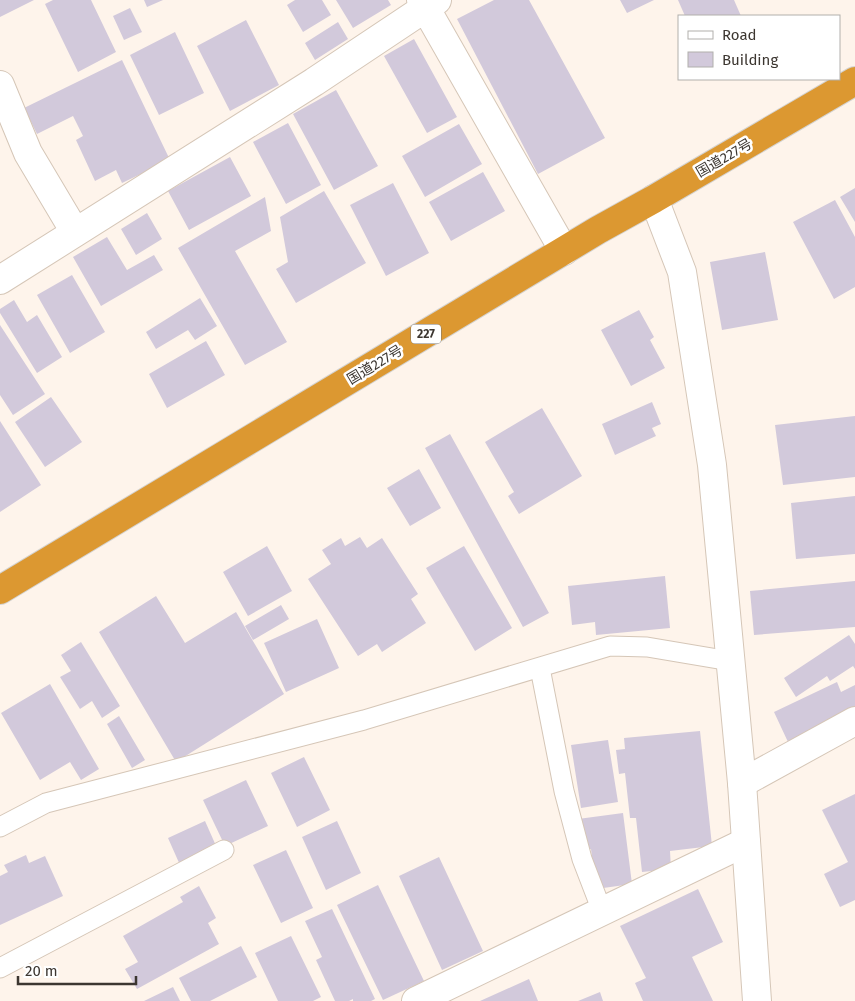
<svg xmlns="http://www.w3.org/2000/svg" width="855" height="1001" font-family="'Fira Sans','Noto Sans JP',sans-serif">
  <rect width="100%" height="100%" fill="#fef4eb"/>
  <!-- building -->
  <path fill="#d2c9db" d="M 0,0 L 34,0 L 0,17 Z
    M 53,0 L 91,0 L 116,52 L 78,72 L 45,4 Z
    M 144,0 L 163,0 L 147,7 Z
    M 295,0 L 322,0 L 331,15 L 303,32 L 287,5 Z
    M 336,0 L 388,0 L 391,5 L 353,28 Z
    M 494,0 L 529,0 L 605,138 L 538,174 L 457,19 Z
    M 620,0 L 654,0 L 627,13 Z
    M 678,0 L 734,0 L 741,16 L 685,16 Z
    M 130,8 L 142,32 L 124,40 L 113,16 Z
    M 246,20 L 279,85 L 230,111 L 197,46 Z
    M 338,22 L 348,39 L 315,60 L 305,43 Z
    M 175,32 L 204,93 L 159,115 L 130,55 Z
    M 414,39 L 457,117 L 427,133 L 384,56 Z
    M 122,60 L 170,160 L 122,183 L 116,170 L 95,181 L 76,140 L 83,136 L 73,116 L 37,134 L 24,108 Z
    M 336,90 L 378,166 L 334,190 L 293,114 Z
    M 288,123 L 321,185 L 286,204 L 253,142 Z
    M 459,124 L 482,164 L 425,197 L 402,156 Z
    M 230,157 L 251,196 L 189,230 L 168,191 Z
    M 483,172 L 505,211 L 451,241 L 429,202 Z
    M 393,183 L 429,253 L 386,276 L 350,205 Z
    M 855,188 L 855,222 L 840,197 Z
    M 324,191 L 366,263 L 296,303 L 276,269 L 288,262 L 280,217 Z
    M 265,197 L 271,231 L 235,251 L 287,342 L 245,365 L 178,248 Z
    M 835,200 L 855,237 L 855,287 L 834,299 L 793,222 Z
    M 147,213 L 162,239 L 136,255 L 121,229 Z
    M 107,237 L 127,270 L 154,255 L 163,270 L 101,306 L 73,257 Z
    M 765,252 L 778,320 L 722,330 L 710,262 Z
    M 72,275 L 105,332 L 70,353 L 37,295 Z
    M 200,298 L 217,326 L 195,340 L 188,330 L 156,349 L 146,332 Z
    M 14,300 L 27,322 L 37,315 L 62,357 L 37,373 L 0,313 L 0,309 Z
    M 639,310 L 654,337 L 650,340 L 665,368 L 631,386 L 601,330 Z
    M 0,325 L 45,394 L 13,415 L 0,395 Z
    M 206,341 L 225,375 L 167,408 L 149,374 Z
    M 51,397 L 82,442 L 45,467 L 15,422 Z
    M 652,402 L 661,424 L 652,428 L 656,436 L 615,455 L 602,424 Z
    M 542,408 L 582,476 L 519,514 L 508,496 L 514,492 L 485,442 Z
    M 855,416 L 855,477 L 783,485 L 775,425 Z
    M 0,421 L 41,485 L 0,512 Z
    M 450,434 L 549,613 L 523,627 L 425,448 Z
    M 419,469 L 441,508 L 410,526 L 387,488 Z
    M 855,496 L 855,554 L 796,559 L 791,503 Z
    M 360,537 L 367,548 L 382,538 L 418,594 L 411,599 L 426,623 L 382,652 L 377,644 L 358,656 L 308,579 L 331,564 L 322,550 L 341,538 L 345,546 Z
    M 267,546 L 292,591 L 248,616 L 223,572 Z
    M 464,546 L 512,628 L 475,651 L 426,568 Z
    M 665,576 L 670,628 L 596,635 L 595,622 L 572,625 L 568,586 Z
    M 855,581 L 855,627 L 754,635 L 750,591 Z
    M 156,596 L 185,643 L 236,612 L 284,694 L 176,762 L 99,632 Z
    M 281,605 L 289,619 L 253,640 L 245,626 Z
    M 317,619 L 339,668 L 286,692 L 264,643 Z
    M 849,635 L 855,644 L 855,669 L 853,666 L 830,681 L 827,676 L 796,697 L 784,678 Z
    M 81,642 L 120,706 L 102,718 L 92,701 L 80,709 L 60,677 L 71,671 L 61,655 Z
    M 837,682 L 841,692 L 855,685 L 855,710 L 788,742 L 774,712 Z
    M 50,684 L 99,769 L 81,780 L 70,762 L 40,780 L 1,713 Z
    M 119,716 L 145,760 L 132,768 L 107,724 Z
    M 700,731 L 712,846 L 670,851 L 671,869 L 642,872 L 636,818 L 630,818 L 625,773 L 619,774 L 616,750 L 625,749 L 624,738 Z
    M 608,740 L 618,802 L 581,808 L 571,745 Z
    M 304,757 L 330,810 L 297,827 L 271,773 Z
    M 246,780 L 268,826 L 225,846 L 203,800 Z
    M 855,794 L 855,900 L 840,907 L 824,874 L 848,862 L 822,810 Z
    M 623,813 L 632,884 L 596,889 L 591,849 L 582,851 L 578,819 Z
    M 205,821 L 217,848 L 180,865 L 168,838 Z
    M 337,821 L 361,873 L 326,890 L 302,837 Z
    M 286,850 L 313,908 L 281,923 L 253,865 Z
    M 26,855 L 29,863 L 45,856 L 63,896 L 0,925 L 0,876 L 8,872 L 4,865 Z
    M 439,857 L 483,951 L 442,970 L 399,876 Z
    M 378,885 L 424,981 L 383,1000 L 337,905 Z
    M 199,886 L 216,918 L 208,923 L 219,944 L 137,989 L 125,969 L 138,962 L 123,936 L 183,902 L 180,897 Z
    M 698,889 L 723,942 L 692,957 L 713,1001 L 643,1001 L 635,983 L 646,978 L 620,926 Z
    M 332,909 L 375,999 L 371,1001 L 353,1001 L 353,999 L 349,1001 L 335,1001 L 316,960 L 322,957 L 305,921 Z
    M 291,936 L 321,997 L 313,1001 L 278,1001 L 255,953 Z
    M 241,946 L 257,977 L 210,1001 L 191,1001 L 179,978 Z
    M 529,979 L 538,1001 L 480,1001 Z
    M 173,987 L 180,1001 L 144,1001 Z
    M 600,992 L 603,1001 L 578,1001 Z"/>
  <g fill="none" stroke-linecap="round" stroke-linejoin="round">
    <defs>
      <path id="lane" d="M 540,668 L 564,791 L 582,859 L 602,911
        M 0,827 L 46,803 L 364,720 L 610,646 L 647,647 L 730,661
        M 0,968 L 224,850"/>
      <path id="street" d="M 421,0 L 564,251
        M 0,85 L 28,153 L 75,232
        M 0,280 L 314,82 L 437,0
        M 742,783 L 855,721
        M 416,1001 L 746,842"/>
      <path id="secondary" d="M 654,199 L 682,272 L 712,465 L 742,783 L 757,1001"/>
      <path id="highway" d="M 0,590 L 598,230 L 654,199 L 855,81"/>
    </defs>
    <!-- lane casing -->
    <use href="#lane" stroke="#d5c6b7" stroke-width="21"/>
    <!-- street casing -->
    <use href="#street" stroke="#d5c6b7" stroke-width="30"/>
    <!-- secondary casing -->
    <use href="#secondary" stroke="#d5c6b7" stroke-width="30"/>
    <!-- highway casing -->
    <use href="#highway" stroke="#d4d3d1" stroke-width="30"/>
    <!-- lane -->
    <use href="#lane" stroke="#fff" stroke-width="19"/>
    <!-- street -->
    <use href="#street" stroke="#fff" stroke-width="28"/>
    <!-- secondary -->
    <use href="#secondary" stroke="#fff" stroke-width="28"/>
    <!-- highway -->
    <use href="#highway" stroke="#dc9831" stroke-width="28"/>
  </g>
  <g text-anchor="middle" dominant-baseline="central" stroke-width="5" stroke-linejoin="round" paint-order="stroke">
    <!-- shield labels -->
    <rect fill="#fff" stroke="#76726e" stroke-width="1" x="411" y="324.5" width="30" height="19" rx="4"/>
    <g font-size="12" font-weight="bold" fill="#3c3630">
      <text x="426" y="334">227</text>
    </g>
    <!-- street labels -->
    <g font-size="14" fill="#3c3630" stroke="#fff">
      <text transform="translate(724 158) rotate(-30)">国道227号</text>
      <text transform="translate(375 365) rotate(-31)">国道227号</text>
    </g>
  </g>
  <!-- legend -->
  <rect x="678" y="15" width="162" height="65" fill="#ffffff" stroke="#b1afac"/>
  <rect x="688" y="31" width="25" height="8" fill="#ffffff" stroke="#b1afac"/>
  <text x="722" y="40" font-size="15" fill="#3c3630">Road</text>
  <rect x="688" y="52" width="25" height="15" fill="#d2c9db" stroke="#b1afac"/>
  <text x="722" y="65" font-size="15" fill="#3c3630">Building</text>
  <!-- scale -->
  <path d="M18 976v8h118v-8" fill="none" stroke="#3c3630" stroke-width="2.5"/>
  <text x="25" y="976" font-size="15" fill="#3c3630" stroke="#ffffff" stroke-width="4" paint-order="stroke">20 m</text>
</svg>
